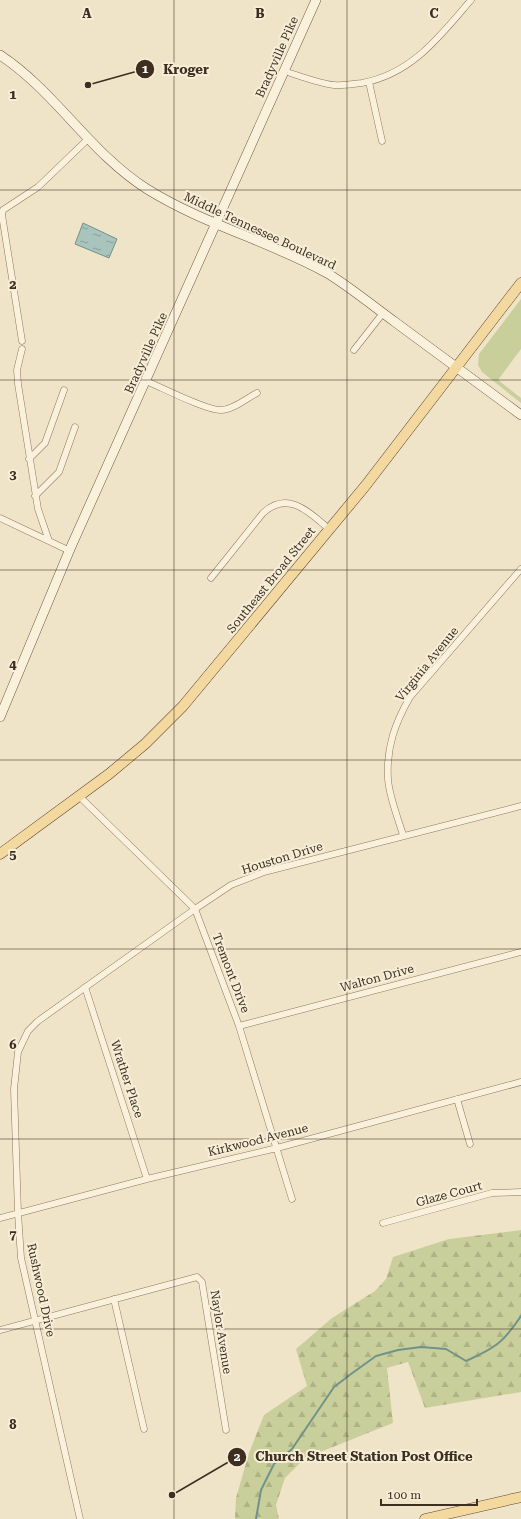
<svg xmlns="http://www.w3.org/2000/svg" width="521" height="1519" font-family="'Roboto Serif',serif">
  <defs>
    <pattern id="forest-firs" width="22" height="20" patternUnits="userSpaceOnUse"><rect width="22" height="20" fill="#c9cf9b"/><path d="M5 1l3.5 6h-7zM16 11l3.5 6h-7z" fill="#aeb285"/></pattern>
    <pattern id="water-ripples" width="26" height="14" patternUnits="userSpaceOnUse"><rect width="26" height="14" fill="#a9c4bc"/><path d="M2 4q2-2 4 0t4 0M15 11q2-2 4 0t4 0" fill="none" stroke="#8ba098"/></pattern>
  </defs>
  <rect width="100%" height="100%" fill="#f0e4c8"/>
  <!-- grass -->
  <path fill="#c9cf9b" d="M 521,299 L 521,349 L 498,380 L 521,398 L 521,403 L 482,372 L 478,365 L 479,354 Z"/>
  <!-- forest -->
  <path fill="url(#forest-firs)" d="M 521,1230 L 521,1392 L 425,1408 L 408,1362 L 387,1368 L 393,1423 L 305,1458 L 285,1478 L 276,1505 L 279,1519 L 235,1519 L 236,1498 L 249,1453 L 264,1415 L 307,1386 L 296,1349 L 332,1318 L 375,1291 L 386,1279 L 393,1257 L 449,1239 Z"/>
  <!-- water -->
  <path fill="url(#water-ripples)" stroke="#6f938a" d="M 83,223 L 117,239 L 109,258 L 75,244 Z"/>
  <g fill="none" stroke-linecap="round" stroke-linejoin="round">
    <!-- stream -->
    <path stroke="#6f938a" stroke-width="2" d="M 256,1519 L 261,1490 L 274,1464 L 292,1449 L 334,1387 L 351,1374 L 376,1356 L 398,1350 L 421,1347 L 446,1349 L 466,1361 C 495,1348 503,1343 521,1316"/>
    <defs>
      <path id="minor" d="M 284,71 C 300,76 317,83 334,85 C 343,86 353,84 362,83 C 412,74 440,36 471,0
        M 369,82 L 382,141
        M 22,341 L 2,215 L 3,210 L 38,187 L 88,139
        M 22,349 L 17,370 L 18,384 L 38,509 L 49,541
        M 354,350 L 383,313
        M 146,381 C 161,387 207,411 221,410 C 233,410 247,398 257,393
        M 29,459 L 45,443 L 64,390
        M 35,496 L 59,472 L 75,427
        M 0,518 L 70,551
        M 211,578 L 263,513 C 288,490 309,512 329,529
        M 79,796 L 195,909 L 239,1026 L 292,1199
        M 403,835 C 398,818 389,796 388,779 C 386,748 395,723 410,697 L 521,569
        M 85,987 L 147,1179
        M 239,1026 L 521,952
        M 457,1099 L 470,1144
        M 0,1218 L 147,1179 L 277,1148 L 521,1082
        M 383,1223 L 492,1193 L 521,1192
        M 114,1299 L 144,1429
        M 0,1330 L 197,1277 L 202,1282 L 226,1430
        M 80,1519 L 21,1258 L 18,1213 L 14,1089 L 18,1052 L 28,1031 L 38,1021 L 195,909 L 231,885 L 264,872 L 521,806"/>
      <path id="secondary" d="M 0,55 C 56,92 90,153 147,189 C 203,224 269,241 327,273 C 350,287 373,306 395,322 C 437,353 479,384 521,415
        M 0,717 L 70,549 L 316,0"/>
      <path id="primary" d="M 0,854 L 109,774 L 145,744 L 183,706 L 366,485 L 521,283
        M 425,1519 L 521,1497"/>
    </defs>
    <!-- minor casing -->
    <use href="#minor" stroke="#8d765c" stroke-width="7"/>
    <!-- secondary casing -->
    <use href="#secondary" stroke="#6f573f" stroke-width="10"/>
    <!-- primary casing -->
    <use href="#primary" stroke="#5b4430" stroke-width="11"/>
    <!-- minor -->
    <use href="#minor" stroke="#faf1dc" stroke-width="6"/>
    <!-- secondary -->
    <use href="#secondary" stroke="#faf1dc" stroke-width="9"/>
    <!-- primary -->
    <use href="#primary" stroke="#f3d9a0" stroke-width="10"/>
  </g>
  <!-- grid -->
  <path fill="none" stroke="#3d2e20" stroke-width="1" stroke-opacity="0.55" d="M 174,0 L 174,1519M 347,0 L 347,1519M 0,190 L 521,190M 0,380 L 521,380M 0,570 L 521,570M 0,760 L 521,760M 0,949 L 521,949M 0,1139 L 521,1139M 0,1329 L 521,1329"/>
  <g text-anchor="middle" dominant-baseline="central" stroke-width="4" stroke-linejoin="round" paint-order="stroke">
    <!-- street labels -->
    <g font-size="12" fill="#3d2e20" stroke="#f7eed8">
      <text transform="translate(277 57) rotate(-66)">Bradyville Pike</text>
      <text transform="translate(260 231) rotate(25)">Middle Tennessee Boulevard</text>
      <text transform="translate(146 353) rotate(-66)">Bradyville Pike</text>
      <text transform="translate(271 580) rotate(-51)">Southeast Broad Street</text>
      <text transform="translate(427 664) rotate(-51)">Virginia Avenue</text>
      <text transform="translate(282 858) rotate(-17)">Houston Drive</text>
      <text transform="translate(231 973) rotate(69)">Tremont Drive</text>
      <text transform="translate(377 978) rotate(-15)">Walton Drive</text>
      <text transform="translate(127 1079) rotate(72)">Wrather Place</text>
      <text transform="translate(258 1140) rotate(-14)">Kirkwood Avenue</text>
      <text transform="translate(449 1194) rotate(-15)">Glaze Court</text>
      <text transform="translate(41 1290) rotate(78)">Rushwood Drive</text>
      <text transform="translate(221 1332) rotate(81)">Naylor Avenue</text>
    </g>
  </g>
  <g font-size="13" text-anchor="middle" font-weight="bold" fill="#3d2e20" stroke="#f7eed8" stroke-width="4" stroke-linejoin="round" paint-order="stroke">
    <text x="87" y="18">A</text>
    <text x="260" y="18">B</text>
    <text x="434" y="18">C</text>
    <text x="13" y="99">1</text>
    <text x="13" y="289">2</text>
    <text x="13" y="479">3</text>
    <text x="13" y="669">4</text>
    <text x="13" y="859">5</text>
    <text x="13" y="1049">6</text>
    <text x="13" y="1239">7</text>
    <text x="13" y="1429">8</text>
  </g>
  <!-- callouts -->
  <path fill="none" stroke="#3d2e20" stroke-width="1.5" d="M88 85L145 69M172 1495L237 1457"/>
  <g fill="#3d2e20" stroke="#f7eed8" stroke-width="1.5">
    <circle cx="88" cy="85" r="4"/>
    <circle cx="172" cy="1495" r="4"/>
    <circle cx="145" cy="69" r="10"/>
    <circle cx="237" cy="1457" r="10"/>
  </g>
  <g font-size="12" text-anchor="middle" font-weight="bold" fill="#fff">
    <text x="145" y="73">1</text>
    <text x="237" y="1461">2</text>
  </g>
  <g font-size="13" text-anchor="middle" font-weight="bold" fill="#3d2e20" stroke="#f7eed8" stroke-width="4" stroke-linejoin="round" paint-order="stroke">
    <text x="186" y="74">Kroger</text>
    <text x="364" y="1461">Church Street Station Post Office</text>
  </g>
  <!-- scale -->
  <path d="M381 1499v6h96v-6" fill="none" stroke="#3d2e20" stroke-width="2"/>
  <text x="387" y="1499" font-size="12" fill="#3d2e20" stroke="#f7eed8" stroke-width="3" paint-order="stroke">100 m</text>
</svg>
